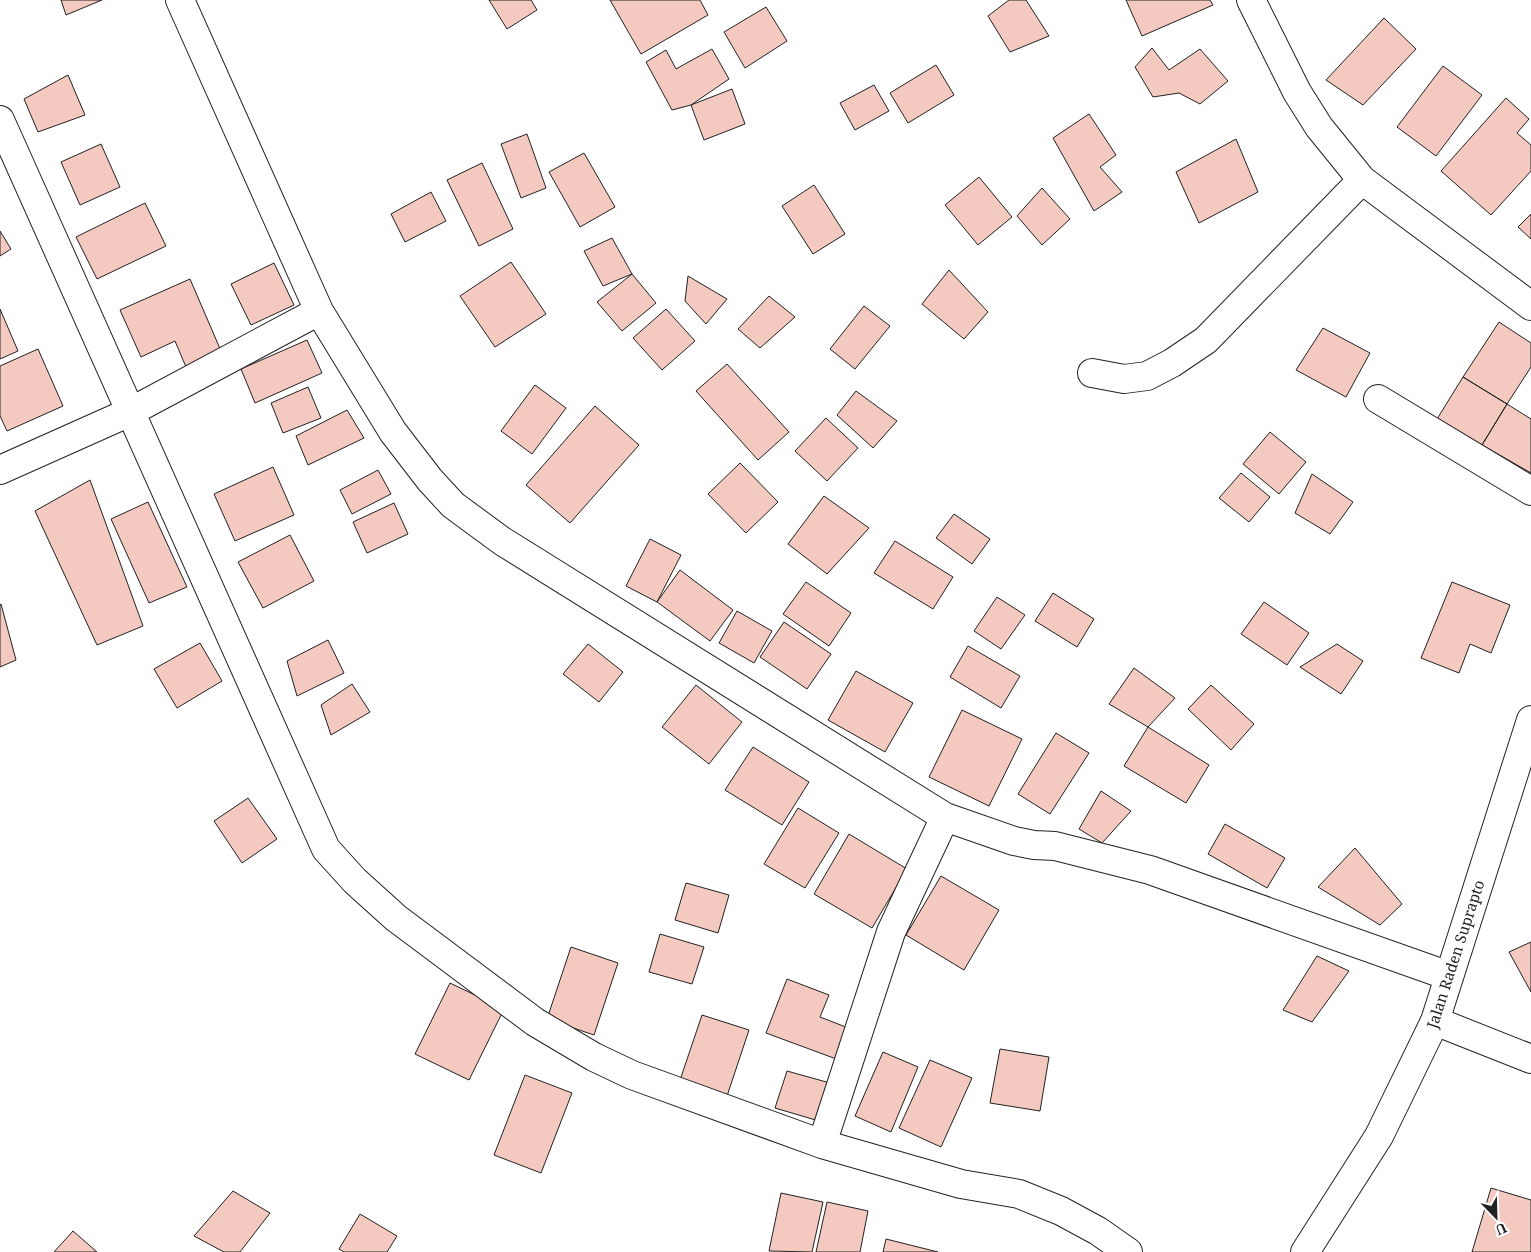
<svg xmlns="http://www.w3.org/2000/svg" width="1531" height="1252" font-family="'Noto Serif',serif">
  <rect width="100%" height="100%" fill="#fff"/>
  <!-- building -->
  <path fill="#f3c9c0" stroke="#222" d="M 61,0 L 102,0 L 66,15 Z
    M 489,0 L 531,0 L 537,10 L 507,29 Z
    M 610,0 L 700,0 L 708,15 L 641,54 Z
    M 1009,0 L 1026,0 L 1049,36 L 1010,52 L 988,16 Z
    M 1126,0 L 1210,0 L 1213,5 L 1142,36 Z
    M 766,7 L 787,41 L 745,68 L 724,32 Z
    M 1384,18 L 1416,49 L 1363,105 L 1326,80 Z
    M 1152,48 L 1169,70 L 1200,49 L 1228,81 L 1200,104 L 1179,93 L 1153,97 L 1135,67 Z
    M 712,49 L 729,79 L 691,105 L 672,110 L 646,62 L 666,50 L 676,69 Z
    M 936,65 L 954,95 L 908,123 L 890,93 Z
    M 1443,66 L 1482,95 L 1436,156 L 1397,127 Z
    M 68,75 L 85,115 L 38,132 L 24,99 Z
    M 874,85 L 889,111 L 855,130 L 840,103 Z
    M 732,89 L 745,124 L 704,140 L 691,105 Z
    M 1506,98 L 1529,119 L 1517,133 L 1531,145 L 1531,171 L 1491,215 L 1441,171 Z
    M 1089,114 L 1116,155 L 1100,167 L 1122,192 L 1094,211 L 1053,138 Z
    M 527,134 L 546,188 L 521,198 L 501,144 Z
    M 1236,139 L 1258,192 L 1199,223 L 1176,172 Z
    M 101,144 L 120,187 L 80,205 L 61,162 Z
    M 584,153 L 615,207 L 580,227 L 549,172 Z
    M 482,163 L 513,229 L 479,246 L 447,180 Z
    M 979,177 L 1012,217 L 978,245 L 945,205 Z
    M 814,185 L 845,234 L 813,254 L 782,206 Z
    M 1042,188 L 1070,219 L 1042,245 L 1017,216 Z
    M 431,192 L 446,221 L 405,242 L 391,214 Z
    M 145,203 L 166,246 L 97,279 L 76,237 Z
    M 1531,214 L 1531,239 L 1518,227 Z
    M 0,231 L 11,249 L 0,256 Z
    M 612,238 L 632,274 L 603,286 L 584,251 Z
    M 511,262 L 546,314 L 495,347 L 460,296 Z
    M 274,263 L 294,305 L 251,325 L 231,284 Z
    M 949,270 L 988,312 L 964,339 L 922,304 Z
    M 632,274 L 656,303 L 622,331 L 597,302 Z
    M 688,276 L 727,299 L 706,324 L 685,301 Z
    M 190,279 L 221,351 L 186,367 L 175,341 L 141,357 L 120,310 Z
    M 769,296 L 795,317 L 760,348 L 738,329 Z
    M 864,306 L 890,326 L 855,369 L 830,349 Z
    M 0,309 L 18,351 L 0,359 Z
    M 666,309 L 695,341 L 662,370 L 633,338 Z
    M 1499,322 L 1531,343 L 1531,367 L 1507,404 L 1463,377 Z
    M 1323,328 L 1370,353 L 1346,397 L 1296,370 Z
    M 307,340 L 322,373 L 255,403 L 241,369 Z
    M 38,349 L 63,406 L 7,431 L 0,416 L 0,366 Z
    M 727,364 L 789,432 L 758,460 L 696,391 Z
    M 1463,377 L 1507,404 L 1482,445 L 1437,419 Z
    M 535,385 L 566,408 L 532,454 L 501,431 Z
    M 308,387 L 321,418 L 283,433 L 271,403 Z
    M 856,391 L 897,421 L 873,448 L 837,415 Z
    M 1507,404 L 1531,419 L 1531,473 L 1482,445 Z
    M 595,406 L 639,445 L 570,523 L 526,485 Z
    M 347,410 L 364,438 L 308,465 L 296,436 Z
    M 826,418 L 858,448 L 827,481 L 795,451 Z
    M 1270,432 L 1306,462 L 1279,494 L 1243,464 Z
    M 740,463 L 778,502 L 746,533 L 708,494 Z
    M 273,467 L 294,515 L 235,541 L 214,494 Z
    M 378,470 L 391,494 L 352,514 L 340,490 Z
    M 1241,473 L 1270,497 L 1249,522 L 1219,498 Z
    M 1312,474 L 1353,502 L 1330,534 L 1295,513 Z
    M 90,480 L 143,626 L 97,645 L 35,511 Z
    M 824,496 L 869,528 L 827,574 L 788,544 Z
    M 148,502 L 187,587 L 149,603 L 111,519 Z
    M 394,503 L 408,534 L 367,553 L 353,522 Z
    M 954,514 L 990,539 L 972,564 L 936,538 Z
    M 290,535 L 314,581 L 263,608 L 238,562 Z
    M 650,539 L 681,555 L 657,602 L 626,586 Z
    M 895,541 L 953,577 L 933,609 L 874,573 Z
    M 680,570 L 733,610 L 710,641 L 657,602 Z
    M 806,582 L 851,613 L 829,646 L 783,614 Z
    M 1452,582 L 1510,605 L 1491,653 L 1470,644 L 1459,673 L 1421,658 Z
    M 1053,593 L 1094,619 L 1077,647 L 1035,621 Z
    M 997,597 L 1025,615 L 1001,649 L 974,631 Z
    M 1264,602 L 1309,633 L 1287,665 L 1241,634 Z
    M 1,604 L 16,660 L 0,667 L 0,605 Z
    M 737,611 L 772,631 L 754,663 L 719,643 Z
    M 784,622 L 831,654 L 807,689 L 760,657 Z
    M 328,640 L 344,673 L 297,696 L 287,661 Z
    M 200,643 L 222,681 L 177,708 L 154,669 Z
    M 588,644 L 623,672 L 599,702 L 563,674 Z
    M 1337,644 L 1363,661 L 1341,694 L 1300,667 Z
    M 968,646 L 1020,676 L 1001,708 L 950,677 Z
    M 1134,668 L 1175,698 L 1148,727 L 1109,704 Z
    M 856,671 L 913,703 L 885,752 L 828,720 Z
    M 352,684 L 370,712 L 331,735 L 321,705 Z
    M 696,685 L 742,722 L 709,764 L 662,727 Z
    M 1211,685 L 1254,724 L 1231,750 L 1188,709 Z
    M 962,710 L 1022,739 L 989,806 L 929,777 Z
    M 1148,727 L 1209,765 L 1186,803 L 1124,766 Z
    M 1056,733 L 1089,753 L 1050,814 L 1018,794 Z
    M 753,747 L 809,782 L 782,825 L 725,790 Z
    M 1101,791 L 1131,811 L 1102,843 L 1079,829 Z
    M 248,798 L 277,839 L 242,863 L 214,821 Z
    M 798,808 L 839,833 L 805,888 L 764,864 Z
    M 1225,824 L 1285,858 L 1267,888 L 1208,854 Z
    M 849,834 L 907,869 L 872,928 L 814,894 Z
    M 1355,848 L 1402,904 L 1380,925 L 1318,887 Z
    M 941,876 L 999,910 L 964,970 L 906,935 Z
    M 686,883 L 729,895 L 718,933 L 675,920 Z
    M 660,934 L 704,947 L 692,984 L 649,972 Z
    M 1531,942 L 1531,992 L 1509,952 Z
    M 571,947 L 618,963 L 594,1035 L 547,1019 Z
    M 1317,956 L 1349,971 L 1312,1022 L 1283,1010 Z
    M 787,979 L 829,995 L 820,1017 L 851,1029 L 839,1060 L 766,1033 Z
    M 450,983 L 504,1009 L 469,1080 L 415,1054 Z
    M 702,1015 L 749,1030 L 725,1102 L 678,1086 Z
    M 1000,1049 L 1049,1057 L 1040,1111 L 990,1103 Z
    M 883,1052 L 918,1067 L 891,1132 L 855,1116 Z
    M 930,1060 L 972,1078 L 941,1147 L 899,1128 Z
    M 787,1071 L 830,1083 L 819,1121 L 775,1108 Z
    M 525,1075 L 572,1093 L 541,1173 L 494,1155 Z
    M 1491,1188 L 1531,1200 L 1531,1252 L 1472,1252 Z
    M 233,1191 L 270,1213 L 240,1252 L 224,1252 L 194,1236 Z
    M 781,1193 L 823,1202 L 812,1252 L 769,1251 Z
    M 827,1202 L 868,1211 L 860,1252 L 816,1252 Z
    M 360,1214 L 397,1236 L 387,1252 L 344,1252 L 339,1249 Z
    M 73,1231 L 97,1252 L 54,1252 Z
    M 886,1239 L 938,1252 L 883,1252 Z"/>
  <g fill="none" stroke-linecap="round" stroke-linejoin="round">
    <defs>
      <path id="minor" d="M 180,0 L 319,311 L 393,432 L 430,480 L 453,505 L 502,541 L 945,817 L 1014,841 L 1034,845 L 1055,846 L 1150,870 L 1449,976
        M 1251,0 L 1297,92 L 1319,127 L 1362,180 L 1531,306
        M 0,120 L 326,849 L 355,881 L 396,918 L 535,1022 L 594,1057 L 632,1075 L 822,1144 L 891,932 L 945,817
        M 1092,373 L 1124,379 L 1147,376 L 1172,363 L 1206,340 L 1362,180
        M 1378,399 L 1531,491
        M 0,470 L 130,412 L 319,311
        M 1435,1021 L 1531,1059
        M 822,1144 L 961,1184 L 1019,1194 L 1061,1211 L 1098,1231 L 1128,1252"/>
      <path id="trunk" d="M 1305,1252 L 1379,1136 L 1435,1021 L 1531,720"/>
    </defs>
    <!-- minor casing -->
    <use href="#minor" stroke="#222" stroke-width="30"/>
    <!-- trunk casing -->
    <use href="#trunk" stroke="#222" stroke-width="30"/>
    <!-- minor -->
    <use href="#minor" stroke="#fff" stroke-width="28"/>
    <!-- trunk -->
    <use href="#trunk" stroke="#fff" stroke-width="28"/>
  </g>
  <g text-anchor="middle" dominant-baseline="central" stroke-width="4" stroke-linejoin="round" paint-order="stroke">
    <!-- street labels -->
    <g font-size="15" fill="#222" stroke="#fff">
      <text transform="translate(1455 954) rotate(-72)">Jalan Raden Suprapto</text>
    </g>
  </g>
  <!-- north arrow -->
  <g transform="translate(1496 1217) rotate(157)" stroke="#ffffff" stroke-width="4" paint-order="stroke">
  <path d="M0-4L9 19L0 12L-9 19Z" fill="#222222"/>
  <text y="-8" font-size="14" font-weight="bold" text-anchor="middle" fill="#222222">U</text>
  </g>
</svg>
